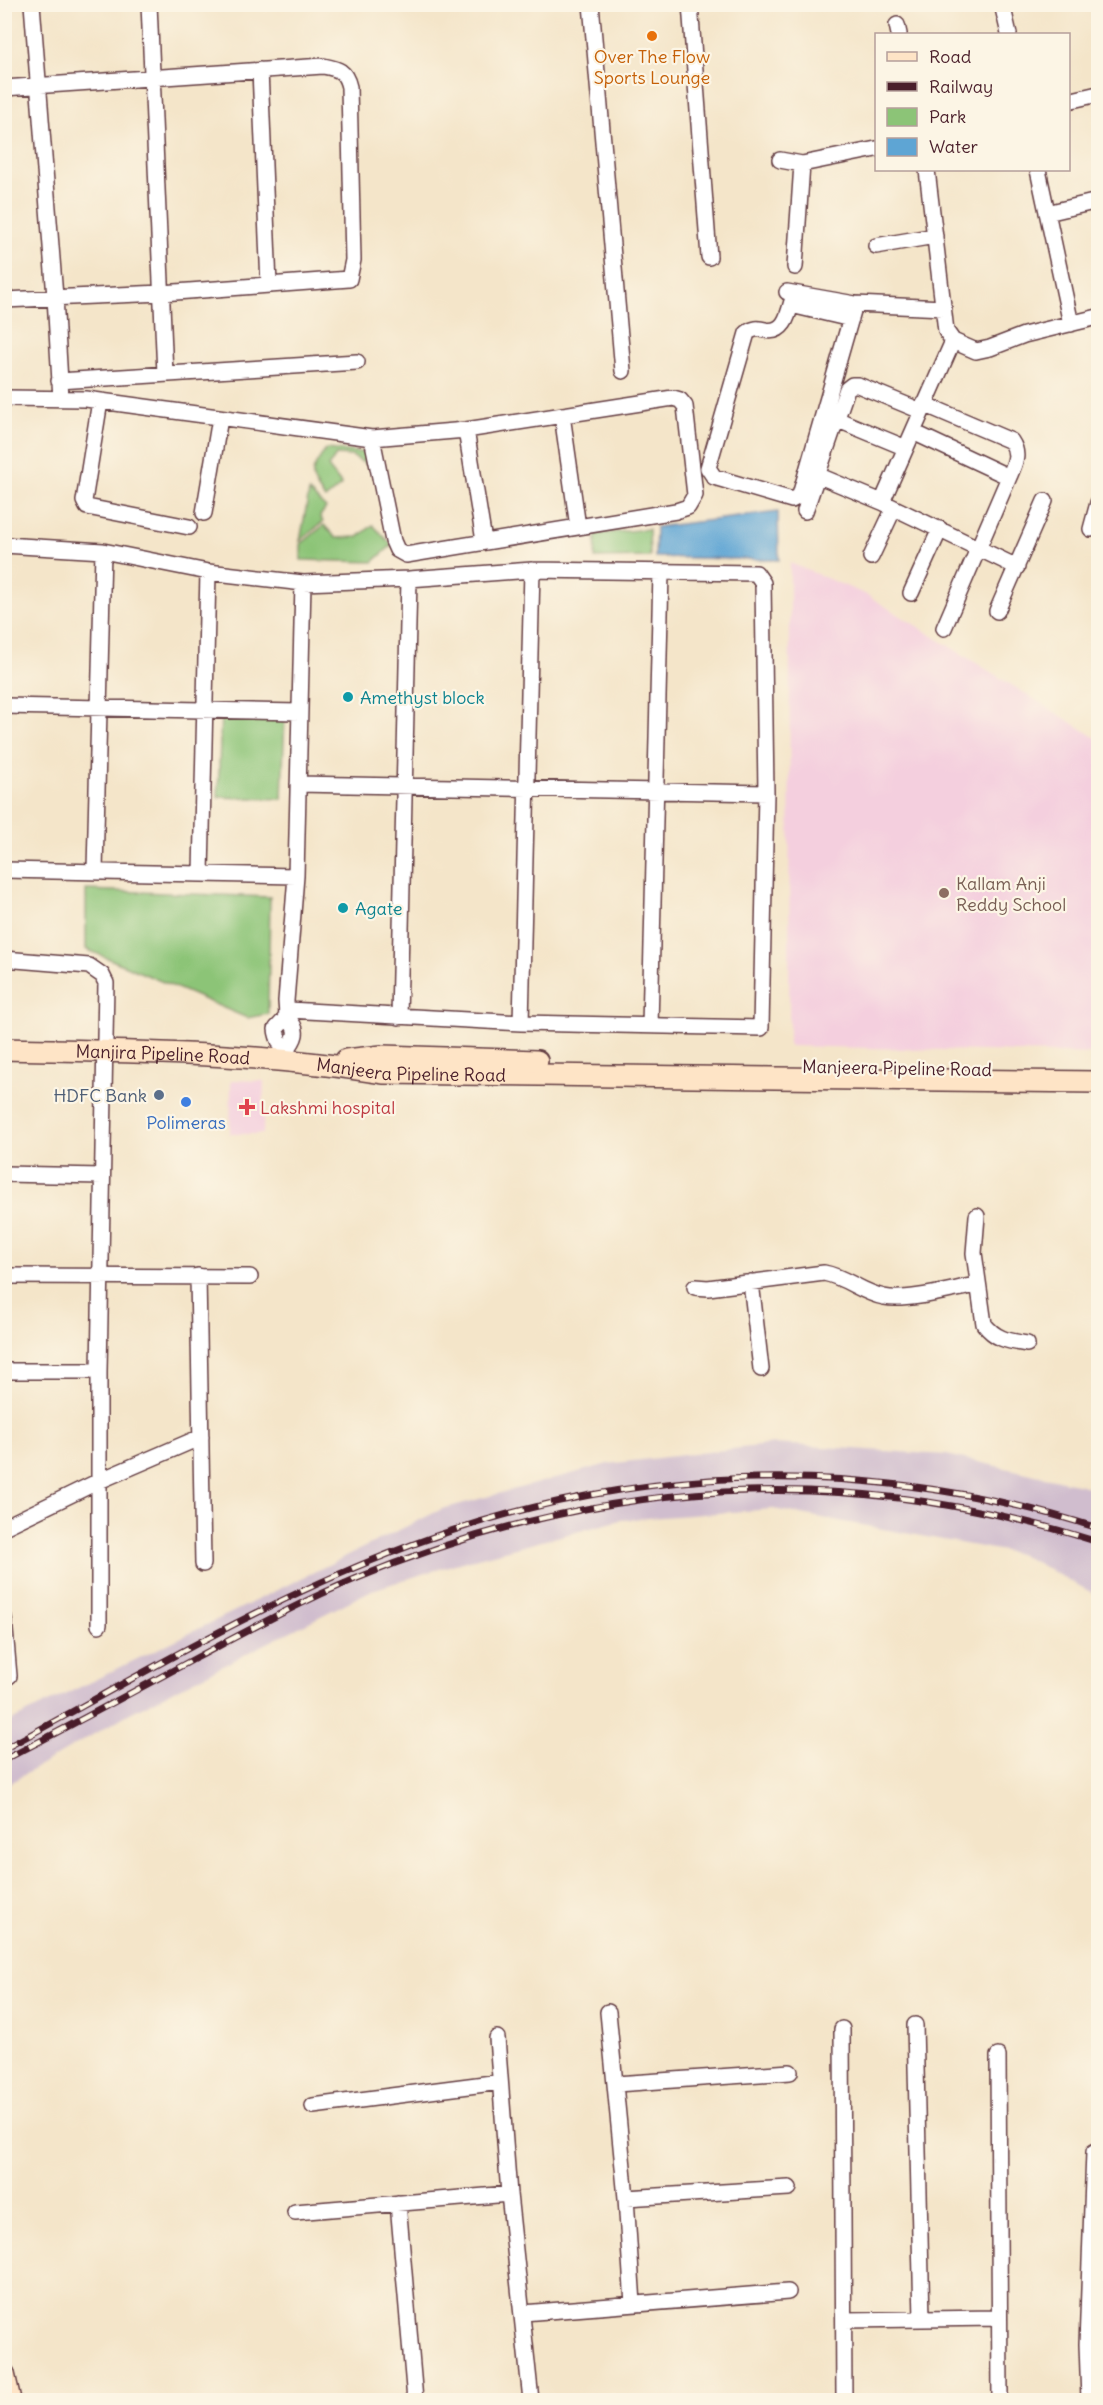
<svg xmlns="http://www.w3.org/2000/svg" width="1103" height="2405" font-family="Delius,sans-serif">
  <rect width="100%" height="100%" fill="#fcf5e5"/>
  <filter id="ink" filterUnits="userSpaceOnUse"><feTurbulence type="fractalNoise" baseFrequency=".0167" numOctaves="2"/><feDisplacementMap in="SourceGraphic" scale="12" xChannelSelector="R" yChannelSelector="G"/><feConvolveMatrix kernelMatrix="1 2 1 2 8 2 1 2 1" color-interpolation-filters="sRGB"/></filter>
  <filter id="wash" filterUnits="userSpaceOnUse"><feTurbulence type="fractalNoise" baseFrequency=".008" numOctaves="4" result="noise"/><feDisplacementMap in="SourceGraphic" scale="24" xChannelSelector="R" yChannelSelector="G"/><feGaussianBlur stdDeviation="1.35" result="paint"/><feColorMatrix in="noise" values="0 0 0 0 0 0 0 0 0 0 0 0 0 0 0 0 0 1.4 0 .05"/><feComposite in="paint" operator="in"/></filter>
  <g filter="url(#wash)">
    <rect width="100%" height="100%" fill="#f4e5c9"/>
    <!-- built -->
    <path fill="#f4cfde" d="M 790,563 L 867,595 L 1098,739 L 1098,1054 L 789,1046 Z
      M 231,1080 L 264,1081 L 263,1134 L 230,1134 Z"/>
    <!-- industrial -->
    <path fill="#d0bdce" d="M 775,1444 L 947,1455 L 1098,1489 L 1098,1596 L 1020,1554 L 773,1509 L 621,1520 L 455,1564 L 372,1590 L 130,1713 L 5,1786 L 5,1724 L 442,1509 L 608,1464 Z"/>
    <!-- green -->
    <path fill="#8cc477" stroke="#6b7251" stroke-width="1.5" d="M 326,449 L 378,454 L 379,467 L 369,466 L 352,456 L 336,455 L 328,467 L 342,485 L 325,499 C 307,475 310,473 326,449 Z
      M 309,492 L 326,508 L 320,516 L 323,522 L 300,541 Z
      M 324,525 L 336,538 L 358,537 L 373,525 L 392,545 L 373,562 L 301,560 L 301,544 Z
      M 649,529 L 650,557 L 595,558 L 596,534 Z
      M 221,712 L 285,714 L 282,799 L 218,797 Z
      M 86,890 L 270,897 L 268,1014 L 247,1018 L 86,949 Z"/>
    <!-- water -->
    <path fill="#5ea5d4" stroke="#546280" stroke-width="1.5" d="M 778,512 L 779,560 L 655,557 L 656,527 Z"/>
  </g>
  <g filter="url(#ink)">
    <g fill="none" stroke-linecap="round" stroke-linejoin="round">
      <defs>
        <path id="street" d="M 32,4 L 55,297 L 61,399
          M 149,4 L 165,374
          M 591,4 L 623,371
          M 690,4 L 709,257
          M 1002,4 L 1009,34
          M 897,25 L 899,34
          M 260,70 L 269,285
          M 4,88 L 323,66 C 338,69 345,70 349,87 L 353,260 L 349,279 L 162,293 L 4,300
          M 1068,101 L 1098,94
          M 780,160 L 802,164 L 876,149
          M 927,170 L 946,331 L 953,341 L 976,351 L 990,348 L 1024,335 L 1098,317
          M 1038,170 L 1071,324
          M 1047,213 L 1098,201
          M 876,246 L 935,236
          M 795,267 L 802,164
          M 787,292 L 855,304 L 944,308
          M 794,294 C 789,309 787,335 765,330 C 758,328 754,328 747,333 L 708,468 L 714,477 L 792,500 L 800,495 L 855,304
          M 791,305 L 851,319
          M 953,341 L 882,502 L 1017,567
          M 59,381 L 357,362
          M 4,398 L 86,399 L 372,438 L 466,430 L 673,398 L 680,400 L 685,406 L 695,495 L 688,507 L 676,511 L 406,555 L 397,550 L 393,541 L 372,438
          M 100,401 L 84,501 L 87,507 L 189,527
          M 924,404 L 1011,441 C 1020,454 1015,463 1009,477
          M 562,415 L 578,527
          M 836,419 L 906,448
          M 466,430 L 484,541
          M 913,432 L 1009,477 L 944,628
          M 817,475 L 882,502
          M 805,511 L 847,389 L 852,385 L 858,385 L 921,411
          M 204,513 L 220,418
          M 1091,529 L 1098,503
          M 4,545 L 103,551 L 208,572 L 303,583 L 409,579 L 532,570 L 756,573 L 763,583 L 766,793 L 761,1028 L 521,1023 L 289,1010
          M 871,557 L 894,508
          M 911,593 L 940,529
          M 997,611 L 1045,501
          M 4,706 L 299,712
          M 298,784 L 766,793
          M 4,870 L 296,876
          M 95,870 L 103,551
          M 201,873 L 208,572
          M 4,959 L 89,966 L 102,975 L 106,983 L 99,1371 L 99,1625
          M 399,1017 L 409,579
          M 521,1023 L 532,570
          M 650,1026 L 661,573
          M 285,1052 C 295,1040 301,1030 287,1018
          M 285,1059 C 285,1048 277,1042 276,1029 C 289,1015 287,1018 286,1001 L 296,876 L 303,583
          M 4,1174 L 102,1176
          M 977,1216 L 974,1253 L 984,1324 C 996,1340 1009,1341 1027,1344
          M 4,1276 L 250,1277
          M 198,1276 L 203,1564
          M 751,1282 L 761,1369
          M 695,1287 L 708,1288 L 824,1273 C 846,1277 862,1293 884,1297 C 907,1302 953,1289 977,1285
          M 4,1371 L 99,1371
          M 4,1527 L 99,1481 L 201,1437
          M 4,1618 L 9,1676
          M 608,2012 L 626,2198 L 633,2304
          M 915,2025 L 922,2319
          M 842,2029 L 844,2400
          M 497,2038 L 509,2194 L 531,2400
          M 998,2056 L 1000,2400
          M 616,2084 L 790,2072
          M 313,2106 L 500,2082
          M 626,2198 L 789,2188
          M 398,2203 L 415,2400
          M 295,2212 L 509,2194
          M 523,2313 L 788,2292
          M 844,2320 L 999,2318
          M 1089,2400 L 1087,2344 L 1094,2152 L 1098,2150"/>
        <g id="secondary">
          <path id="s1" d="M 4,1049 C 131,1052 258,1052 383,1073 L 1098,1082"/>
          <path d="M 346,1060 L 382,1056 L 537,1061"/>
          <path d="M 4,2374 L 10,2400"/>
        </g>
      </defs>
      <!-- street casing -->
      <use href="#street" stroke="#643d43" stroke-width="18"/>
      <!-- secondary casing -->
      <use href="#secondary" stroke="#643d43" stroke-width="24"/>
      <!-- street -->
      <use href="#street" stroke="#fff" stroke-width="15"/>
      <!-- secondary -->
      <use href="#secondary" stroke="#fee4c6" stroke-width="21"/>
      <defs>
        <path id="rail" d="M 4,1749 C 130,1681 255,1606 388,1554 C 618,1462 862,1453 1098,1528
          M 4,1760 C 68,1727 131,1693 194,1659 C 247,1631 300,1602 355,1579 C 602,1477 844,1461 1098,1542"/>
      </defs>
      <!-- rail casing -->
      <use href="#rail" stroke="#4a1f2b" stroke-width="7"/>
      <!-- rail -->
      <use href="#rail" stroke="#fcf5e5" stroke-width="4.5" stroke-dasharray="14" stroke-linecap="butt"/>
    </g>
  </g>
  <!-- markers -->
  <circle fill="#e8710a" stroke="#fcf5e5" stroke-width="2" cx="652" cy="36" r="6"/>
  <g fill="#0f9aa8" stroke="#fcf5e5" stroke-width="2">
    <circle cx="348" cy="697" r="6"/>
    <circle cx="343" cy="908" r="6"/>
  </g>
  <circle fill="#8d6e63" stroke="#fcf5e5" stroke-width="2" cx="944" cy="893" r="6"/>
  <circle fill="#5c6f8a" stroke="#fcf5e5" stroke-width="2" cx="159" cy="1095" r="6"/>
  <circle fill="#3f7fe0" stroke="#fcf5e5" stroke-width="2" cx="186" cy="1102" r="6"/>
  <path fill="#e0444e" stroke="#fcf5e5" stroke-width="2" d="M244 1098h6v6h6v6h-6v6h-6v-6h-6v-6h6z"/>
  <g text-anchor="middle" dominant-baseline="central" stroke-width="4.5" stroke-linejoin="round" paint-order="stroke">
    <!-- food labels -->
    <g font-size="18" fill="#c56008" stroke="#fcf5e5">
      <text x="652" y="56">Over The Flow<tspan x="652" dy="21">Sports Lounge</tspan></text>
    </g>
    <!-- culture labels -->
    <g font-size="18" fill="#0d838f" stroke="#fcf5e5" text-anchor="start">
      <text x="360" y="697">Amethyst block</text>
      <text x="355" y="908">Agate</text>
    </g>
    <!-- education labels -->
    <g font-size="18" fill="#785e54" stroke="#fcf5e5" text-anchor="start">
      <text x="956" y="883">Kallam Anji<tspan x="956" dy="21">Reddy School</tspan></text>
    </g>
    <!-- street labels -->
    <g font-size="18" fill="#4a1f2b" stroke="#fcf5e5">
      <text stroke="none"><textPath href="#s1" startOffset="159">Manjira Pipeline Road</textPath></text>
      <text stroke="none"><textPath href="#s1" startOffset="408">Manjeera Pipeline Road</textPath></text>
      <text transform="translate(897 1068) rotate(1)">Manjeera Pipeline Road</text>
    </g>
    <!-- service labels -->
    <g font-size="18" fill="#4e5e75" stroke="#fcf5e5" text-anchor="end">
      <text x="147" y="1095">HDFC Bank</text>
    </g>
    <!-- health labels -->
    <g font-size="18" fill="#be3a42" stroke="#fcf5e5" text-anchor="start">
      <text x="260" y="1107">Lakshmi hospital</text>
    </g>
    <!-- shop labels -->
    <g font-size="18" fill="#366cbe" stroke="#fcf5e5">
      <text x="186" y="1122">Polimeras</text>
    </g>
  </g>
  <!-- margin -->
  <rect width="1103" height="2405" fill="none" stroke="#fcf5e5" stroke-width="24"/>
  <!-- legend -->
  <rect x="875" y="33" width="195" height="138" fill="#fcf5e5" stroke="#b59f9b" stroke-width="1.5"/>
  <rect x="887" y="52" width="30" height="9" fill="#fee4c6" stroke="#b59f9b" stroke-width="1.5"/>
  <text x="929" y="63" font-size="18" fill="#4a1f2b">Road</text>
  <rect x="887" y="82" width="30" height="9" fill="#4a1f2b" stroke="#b59f9b" stroke-width="1.5"/>
  <text x="929" y="93" font-size="18" fill="#4a1f2b">Railway</text>
  <rect x="887" y="108" width="30" height="18" fill="#8cc477" stroke="#b59f9b" stroke-width="1.5"/>
  <text x="929" y="123" font-size="18" fill="#4a1f2b">Park</text>
  <rect x="887" y="138" width="30" height="18" fill="#5ea5d4" stroke="#b59f9b" stroke-width="1.5"/>
  <text x="929" y="153" font-size="18" fill="#4a1f2b">Water</text>
</svg>
